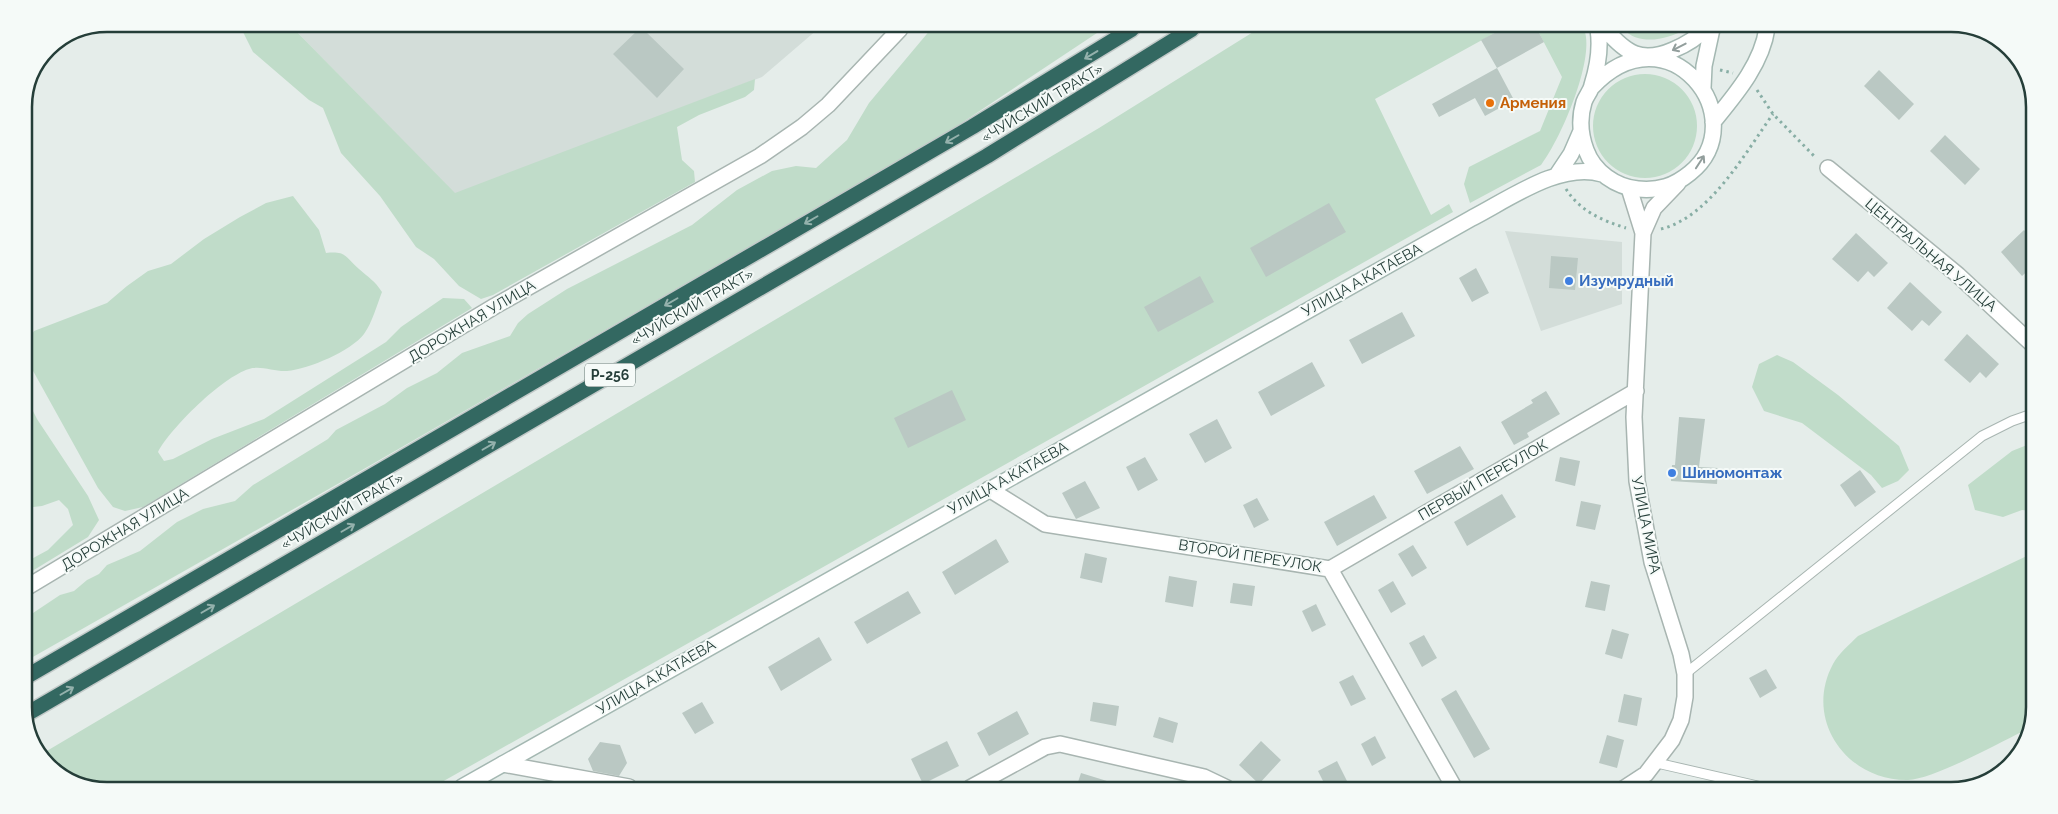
<svg xmlns="http://www.w3.org/2000/svg" width="2058" height="814" font-family="Raleway,sans-serif">
  <rect width="100%" height="100%" fill="#e5edea"/>
  <!-- built -->
  <path fill="#d3ddd9" d="M 818,29 L 762,77 L 455,194 L 295,30 Z
    M 1505,231 L 1622,242 L 1622,304 L 1541,331 Z"/>
  <!-- green -->
  <path fill="#c0dcc9" d="M 931,29 L 1103,29 L 945,134 L 350,477 L 24,662 L 24,619 L 60,595 L 74,591 L 87,580 L 99,574 L 107,565 L 140,551 L 177,522 L 203,509 L 235,501 L 253,485 L 328,439 L 336,430 L 385,404 L 407,388 L 437,373 L 462,353 L 510,336 L 518,323 L 528,314 L 567,289 L 692,225 L 737,190 L 772,171 L 796,166 L 816,168 L 847,140 L 869,103 Z
    M 1258,29 L 1502,29 L 1375,99 L 1431,215 L 1449,204 L 1453,212 L 433,787 L 80,786 L 41,758 L 40,755 L 1099,128 Z
    M 1537,29 L 1584,29 C 1596,58 1560,141 1541,165 L 1470,203 L 1464,184 L 1469,167 L 1540,131 L 1562,77 Z
    M 1623,29 L 1686,29 C 1667,40 1639,46 1623,29 Z
    M 242,30 L 295,30 L 455,193 L 755,79 L 754,90 L 745,97 L 699,115 L 677,127 L 682,160 L 694,171 L 695,182 L 493,295 L 481,299 L 459,286 L 434,259 L 416,247 L 380,196 L 341,153 L 323,108 L 309,100 L 253,52 Z
    M1593 126a52 52 0 1 1 104 0a52 52 0 1 1-104 0Z
    M 293,196 L 319,230 L 326,253 C 347,251 345,257 359,269 C 369,278 374,280 382,292 C 377,305 372,323 364,334 C 351,351 309,369 287,371 C 275,372 260,365 249,369 C 222,377 171,428 158,452 L 164,461 L 173,459 L 212,439 L 264,419 L 386,342 L 401,327 L 443,298 L 464,299 L 472,308 L 143,507 L 125,511 L 113,507 L 98,488 L 27,360 L 27,343 L 34,331 L 107,303 L 127,286 L 148,271 L 171,264 L 204,239 L 240,217 L 266,203 Z
    M 1777,355 L 1793,362 L 1838,395 L 1899,446 L 1909,470 L 1898,481 L 1882,488 L 1871,475 L 1802,423 L 1764,411 L 1752,387 L 1759,364 Z
    M 24,393 L 37,419 L 88,496 L 99,520 L 88,537 L 24,576 L 24,563 L 48,550 L 73,525 L 68,509 L 59,500 L 42,506 L 24,508 Z
    M 2032,443 L 2031,511 L 2022,510 L 2003,517 L 1975,510 L 1968,485 L 2012,451 Z
    M 2031,554 L 2030,728 C 2002,741 1935,779 1908,780 C 1847,781 1803,720 1833,664 C 1839,653 1849,645 1858,636 Z"/>
  <!-- building -->
  <path fill="#bac8c3" d="M 1502,29 L 1537,29 L 1544,42 L 1497,68 L 1481,40 Z
    M 638,30 L 644,30 L 684,69 L 657,98 L 613,54 Z
    M 1497,68 L 1514,100 L 1485,116 L 1475,98 L 1439,117 L 1432,104 Z
    M 1879,70 L 1914,104 L 1899,120 L 1864,86 Z
    M 1945,135 L 1980,169 L 1965,185 L 1930,151 Z
    M 1329,203 L 1346,232 L 1266,277 L 1250,248 Z
    M 2024,230 L 2033,240 L 2033,266 L 2022,276 L 2001,252 Z
    M 1856,233 L 1888,263 L 1874,277 L 1868,271 L 1858,282 L 1832,259 Z
    M 1551,256 L 1578,258 L 1575,290 L 1549,288 Z
    M 1476,268 L 1489,293 L 1472,302 L 1459,278 Z
    M 1200,276 L 1214,302 L 1158,332 L 1144,307 Z
    M 1910,282 L 1942,312 L 1929,326 L 1922,320 L 1912,331 L 1887,308 Z
    M 1402,312 L 1415,336 L 1362,364 L 1349,340 Z
    M 1967,334 L 1999,364 L 1986,378 L 1980,372 L 1970,383 L 1944,360 Z
    M 1312,362 L 1325,386 L 1271,416 L 1258,392 Z
    M 952,390 L 966,420 L 908,448 L 894,418 Z
    M 1546,391 L 1560,414 L 1527,433 L 1529,437 L 1514,445 L 1501,422 L 1533,403 L 1531,400 Z
    M 1679,417 L 1705,419 L 1699,467 L 1718,468 L 1717,484 L 1671,481 L 1672,465 L 1675,465 Z
    M 1217,419 L 1232,448 L 1205,463 L 1189,434 Z
    M 1460,446 L 1474,469 L 1427,494 L 1414,471 Z
    M 1145,457 L 1158,480 L 1138,491 L 1126,467 Z
    M 1560,457 L 1580,461 L 1575,486 L 1555,481 Z
    M 1860,470 L 1876,492 L 1855,507 L 1840,485 Z
    M 1085,481 L 1100,508 L 1076,519 L 1062,493 Z
    M 1502,494 L 1516,517 L 1467,546 L 1454,522 Z
    M 1374,495 L 1387,518 L 1337,546 L 1324,522 Z
    M 1257,498 L 1269,520 L 1254,528 L 1243,505 Z
    M 1581,501 L 1601,505 L 1595,530 L 1576,526 Z
    M 996,539 L 1009,562 L 955,595 L 942,572 Z
    M 1413,545 L 1427,568 L 1412,577 L 1398,554 Z
    M 1085,553 L 1107,558 L 1102,583 L 1080,578 Z
    M 1169,576 L 1197,581 L 1193,607 L 1165,602 Z
    M 1393,581 L 1406,604 L 1391,613 L 1378,590 Z
    M 1591,581 L 1610,585 L 1605,611 L 1585,607 Z
    M 1233,583 L 1255,586 L 1252,606 L 1230,603 Z
    M 908,591 L 921,613 L 867,644 L 854,622 Z
    M 1316,604 L 1326,625 L 1312,632 L 1302,611 Z
    M 1612,629 L 1629,634 L 1622,659 L 1605,654 Z
    M 1424,635 L 1437,658 L 1422,667 L 1409,643 Z
    M 819,637 L 832,660 L 781,691 L 768,667 Z
    M 1766,669 L 1777,688 L 1760,698 L 1749,678 Z
    M 1353,675 L 1366,699 L 1351,706 L 1339,682 Z
    M 1456,690 L 1490,749 L 1474,758 L 1441,699 Z
    M 1624,694 L 1642,698 L 1637,726 L 1618,722 Z
    M 702,702 L 714,723 L 695,734 L 682,713 Z
    M 1093,702 L 1119,706 L 1116,726 L 1090,721 Z
    M 1017,711 L 1029,734 L 989,756 L 977,733 Z
    M 1159,717 L 1178,723 L 1173,743 L 1153,737 Z
    M 1607,735 L 1624,740 L 1617,768 L 1599,763 Z
    M 1375,736 L 1386,758 L 1372,766 L 1361,744 Z
    M 947,741 L 959,766 L 923,784 L 911,759 Z
    M 1261,741 L 1281,760 L 1259,784 L 1239,765 Z
    M 600,742 L 620,745 L 627,763 L 619,776 L 593,771 L 588,759 Z
    M 1337,761 L 1351,789 L 1327,789 L 1318,771 Z
    M 1081,773 L 1120,785 L 1120,788 L 1076,788 Z"/>
  <g fill="none" stroke-linecap="round" stroke-linejoin="round">
    <defs>
      <path id="lane" d="M 1685,674 L 1982,436 L 2012,421 L 2032,414
        M 1657,763 L 1775,790"/>
      <path id="street" d="M 1828,168 L 1958,275 L 2032,344
        M 1643,233 L 1654,208 L 1678,183
        M 989,489 L 1045,524 L 1330,569
        M 1330,569 L 1636,391
        M 1330,569 L 1455,789
        M 24,589 L 495,306 L 760,156 L 802,127 L 828,105 L 900,29
        M 503,764 L 629,787
        M 970,788 L 1045,747 L 1060,744 L 1204,777 L 1227,788
        M 1623,789 L 1646,774 L 1672,740 L 1681,720 L 1685,697 L 1685,674 L 1681,654 L 1652,562 L 1637,481 L 1634,417 L 1643,233 L 1629,188"/>
      <path id="secondary" d="M 1605,29 C 1626,53 1641,64 1673,50 C 1685,45 1697,38 1705,29
        M 1592,87 C 1669,5 1756,120 1690,173 C 1674,186 1659,191 1638,189 C 1616,187 1594,172 1586,150 C 1580,134 1579,118 1584,102 C 1586,96 1591,91 1592,85 C 1598,66 1601,48 1598,29
        M 1703,88 L 1704,66 L 1712,29
        M 1713,122 C 1735,95 1762,64 1767,28
        M 1557,175 L 1571,154 L 1581,131
        M 462,787 L 1472,218 C 1509,199 1561,161 1602,174"/>
      <path id="highway" d="M 24,678 L 972,127 L 1132,29
        M 25,715 L 987,156 L 1192,29"/>
    </defs>
    <!-- lane casing -->
    <use href="#lane" stroke="#a8b5b1" stroke-width="11"/>
    <!-- street casing -->
    <use href="#street" stroke="#a8b5b1" stroke-width="18"/>
    <!-- secondary casing -->
    <use href="#secondary" stroke="#a4b8b2" stroke-width="18"/>
    <!-- highway casing -->
    <use href="#highway" stroke="#c2c9c8" stroke-width="18"/>
    <!-- path -->
    <path stroke="#88aea5" stroke-width="3" stroke-dasharray="2.5 4" stroke-linecap="butt" d="M 1720,70 L 1733,73
      M 1757,90 L 1773,114 L 1816,158
      M 1566,189 C 1580,211 1601,220 1626,228
      M 1661,229 C 1710,217 1745,153 1773,114"/>
    <!-- lane -->
    <use href="#lane" stroke="#fff" stroke-width="9"/>
    <!-- street -->
    <use href="#street" stroke="#fff" stroke-width="15"/>
    <!-- secondary -->
    <use href="#secondary" stroke="#fff" stroke-width="15"/>
    <!-- highway -->
    <use href="#highway" stroke="#336861" stroke-width="15"/>
  </g>
  <!-- one-way arrows -->
  <defs><path id="oneway-shaft" d="M-6 0H5M1.5-3L5.5 0L1.5 3" fill="none" stroke-width="1.6" stroke-linecap="round" stroke-linejoin="round" transform="scale(1.25)"/></defs>
  <g stroke="#929e9c">
    <use href="#oneway-shaft" transform="translate(1679 47) rotate(153)"/>
    <use href="#oneway-shaft" transform="translate(1700 162) rotate(-57)"/>
  </g>
  <g stroke="#94b1ac">
    <use href="#oneway-shaft" transform="translate(1091 55) rotate(149)"/>
    <use href="#oneway-shaft" transform="translate(952 139) rotate(150)"/>
    <use href="#oneway-shaft" transform="translate(811 220) rotate(150)"/>
    <use href="#oneway-shaft" transform="translate(671 302) rotate(150)"/>
    <use href="#oneway-shaft" transform="translate(489 446) rotate(-30)"/>
    <use href="#oneway-shaft" transform="translate(348 528) rotate(-30)"/>
    <use href="#oneway-shaft" transform="translate(208 609) rotate(-30)"/>
    <use href="#oneway-shaft" transform="translate(67 691) rotate(-30)"/>
  </g>
  <!-- markers -->
  <circle fill="#e8710a" stroke="#f5faf8" stroke-width="2" cx="1490" cy="103" r="5"/>
  <g fill="#3f7fe0" stroke="#f5faf8" stroke-width="2">
    <circle cx="1569" cy="281" r="5"/>
    <circle cx="1672" cy="473" r="5"/>
  </g>
  <g text-anchor="middle" dominant-baseline="central" stroke-width="4" stroke-linejoin="round" paint-order="stroke">
    <!-- shield labels -->
    <rect fill="#f5faf8" stroke="#637672" stroke-width="1" x="585" y="363.5" width="50" height="23" rx="4"/>
    <g font-size="14" font-weight="bold" fill="#253e39">
      <text x="610" y="375">Р-256</text>
    </g>
    <!-- street labels -->
    <g font-size="15" fill="#253e39" stroke="#f5faf8">
      <text transform="translate(1042 103) rotate(-31)">«ЧУЙСКИЙ ТРАКТ»</text>
      <text transform="translate(1931 255) rotate(40)">ЦЕНТРАЛЬНАЯ УЛИЦА</text>
      <text transform="translate(1362 280) rotate(-29)">УЛИЦА А.КАТАЕВА</text>
      <text transform="translate(692 307) rotate(-30)">«ЧУЙСКИЙ ТРАКТ»</text>
      <text transform="translate(472 321) rotate(-31)">ДОРОЖНАЯ УЛИЦА</text>
      <text transform="translate(1008 478) rotate(-29)">УЛИЦА А.КАТАЕВА</text>
      <text transform="translate(1483 480) rotate(-30)">ПЕРВЫЙ ПЕРЕУЛОК</text>
      <text transform="translate(342 511) rotate(-30)">«ЧУЙСКИЙ ТРАКТ»</text>
      <text transform="translate(1646 525) rotate(79)">УЛИЦА МИРА</text>
      <text transform="translate(125 529) rotate(-31)">ДОРОЖНАЯ УЛИЦА</text>
      <text transform="translate(1250 556) rotate(9)">ВТОРОЙ ПЕРЕУЛОК</text>
      <text transform="translate(656 677) rotate(-30)">УЛИЦА А.КАТАЕВА</text>
    </g>
    <!-- food labels -->
    <g font-size="15" font-weight="bold" fill="#c56008" stroke="#f5faf8" text-anchor="start">
      <text x="1500" y="103">Армения</text>
    </g>
    <!-- shop labels -->
    <g font-size="15" font-weight="bold" fill="#366cbe" stroke="#f5faf8" text-anchor="start">
      <text x="1579" y="281">Изумрудный</text>
      <text x="1682" y="473">Шиномонтаж</text>
    </g>
  </g>
  <!-- crop -->
  <path d="M0 0H2058V814H0ZM107 32H1951A75 75 0 0 1 2026 107V707A75 75 0 0 1 1951 782H107A75 75 0 0 1 32 707V107A75 75 0 0 1 107 32Z" fill="#f5faf8" fill-rule="evenodd"/>
  <path fill="none" stroke="#253e39" stroke-width="2.5" d="M107 32H1951A75 75 0 0 1 2026 107V707A75 75 0 0 1 1951 782H107A75 75 0 0 1 32 707V107A75 75 0 0 1 107 32Z"/>
</svg>
